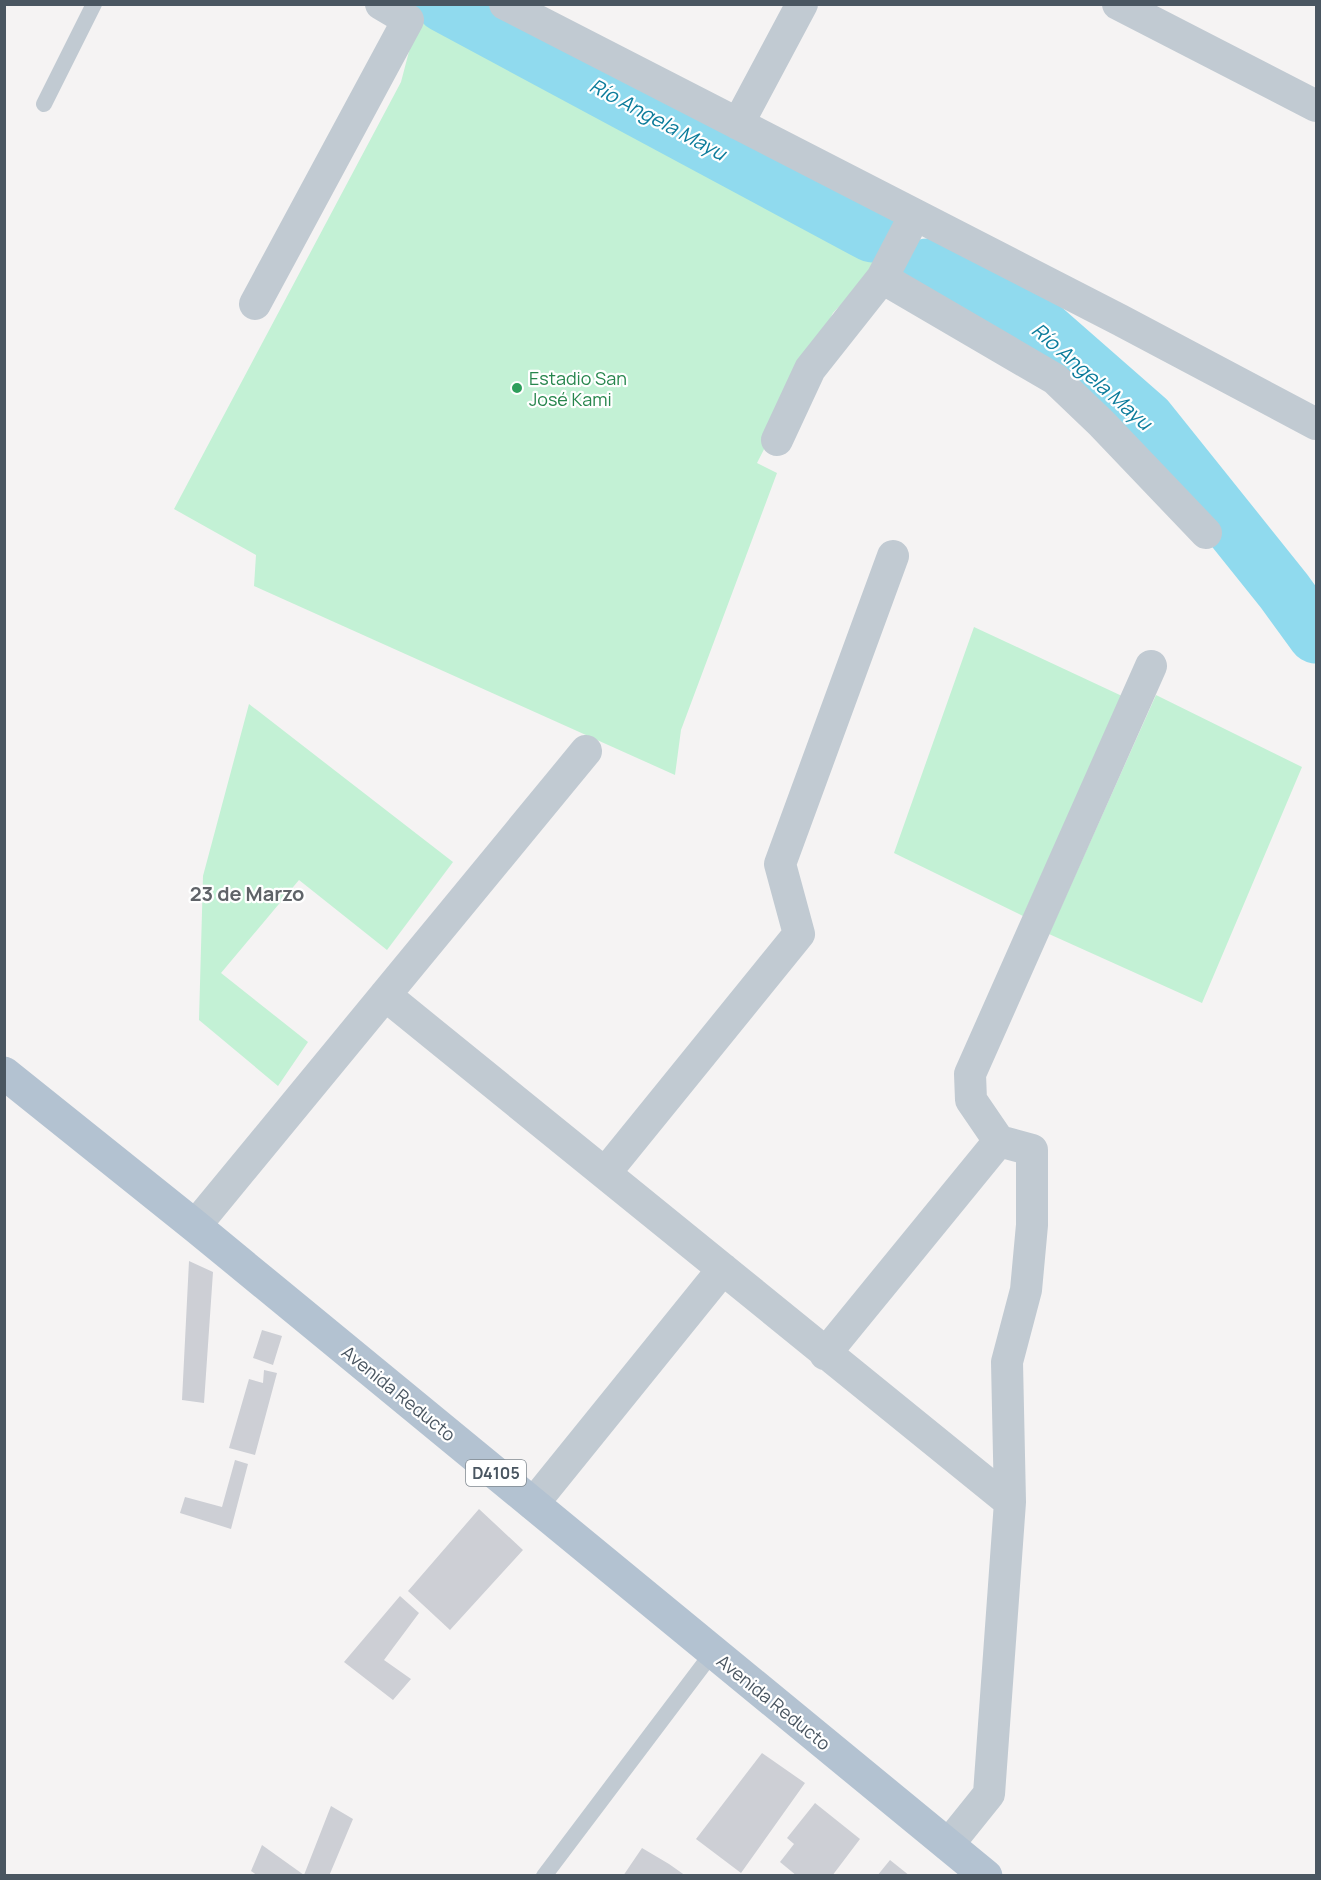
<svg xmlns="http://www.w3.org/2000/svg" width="1321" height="1880" font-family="Manrope,sans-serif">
  <rect width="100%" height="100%" fill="#f5f3f3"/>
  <!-- green -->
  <path fill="#c3f1d5" d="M 406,5 L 482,5 L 897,223 L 874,270 L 833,313 L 757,463 L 777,473 L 681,730 L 675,775 L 254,586 L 256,555 L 174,509 L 401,82 L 418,17 Z
    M 974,627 L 1122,696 L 1023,916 L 894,853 Z
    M 1156,695 L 1302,767 L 1202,1003 L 1049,934 Z
    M 249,704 L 453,862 L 387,950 L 299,880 L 221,973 L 308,1042 L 278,1086 L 199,1020 L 203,876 Z"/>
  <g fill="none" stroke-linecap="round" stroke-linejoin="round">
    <!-- river -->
    <path stroke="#90daee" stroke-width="57" d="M 444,4 L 872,234
      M 927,267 L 1042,328 L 1147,420 L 1284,591 L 1316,635"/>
  </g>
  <!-- building -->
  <path fill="#cdcfd5" d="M 189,1261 L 213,1272 L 204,1403 L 182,1400 Z
    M 262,1330 L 282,1336 L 273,1365 L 253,1358 Z
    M 264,1370 L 277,1373 L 255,1455 L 229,1448 L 249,1379 L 263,1383 Z
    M 235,1460 L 248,1464 L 231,1529 L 180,1513 L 185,1497 L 222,1507 Z
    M 479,1509 L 523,1550 L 450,1630 L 408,1591 Z
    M 400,1596 L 419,1613 L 384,1660 L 411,1679 L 393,1700 L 344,1662 Z
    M 762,1753 L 805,1783 L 741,1873 L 696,1839 Z
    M 815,1803 L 860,1839 L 832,1876 L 797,1876 L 780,1862 L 794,1844 L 787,1838 Z
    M 331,1806 L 353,1819 L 329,1876 L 258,1876 L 251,1871 L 262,1845 L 304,1875 Z
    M 642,1848 L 669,1864 L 686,1876 L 623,1876 Z
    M 890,1860 L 910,1876 L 877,1876 Z"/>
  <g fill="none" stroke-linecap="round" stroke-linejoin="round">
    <!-- lane -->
    <path stroke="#c1cad2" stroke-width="16" d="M 44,104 L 94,4
      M 544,1876 L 713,1652"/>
    <!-- street -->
    <path stroke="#c1cad2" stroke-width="32" d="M 505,4 L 1120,320 L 1316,424
      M 1118,4 L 1316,106
      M 738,124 L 802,4
      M 882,278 L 1055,379 L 1101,423 L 1206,533
      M 255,304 L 408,20 L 381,4
      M 777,440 L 810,369 L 882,278 L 915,215
      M 385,995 C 594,1163 801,1335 1010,1502
      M 606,1172 L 799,934 L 780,864 L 893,556
      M 195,1226 L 586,751
      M 825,1354 L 999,1141 L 971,1100 L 970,1074 L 1151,666
      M 533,1504 L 723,1269
      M 948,1845 L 989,1794 L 1010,1502 L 1007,1362 L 1026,1290 L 1032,1225 L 1032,1150 L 999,1141"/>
    <!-- primary -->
    <path stroke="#b3c2d1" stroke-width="33" d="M 4,1073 L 195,1226 L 986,1876"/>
  </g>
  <!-- markers -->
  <circle fill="#2e9e5b" stroke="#fff" stroke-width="2" cx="517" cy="388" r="6"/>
  <g text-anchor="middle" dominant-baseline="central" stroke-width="4.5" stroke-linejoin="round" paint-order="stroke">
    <!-- shield labels -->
    <rect fill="#fff" stroke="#808990" stroke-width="1.5" x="466" y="1460" width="60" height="26" rx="4.5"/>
    <g font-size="16" font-weight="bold" fill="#4a5661">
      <text x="496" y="1473">D4105</text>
    </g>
    <!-- leisure labels -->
    <g font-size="18" fill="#27864d" stroke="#fff" text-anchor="start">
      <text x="529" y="378">Estadio San<tspan x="529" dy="21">José Kami</tspan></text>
    </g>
    <!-- street labels -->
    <g font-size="18" fill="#4a5661" stroke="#fff">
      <text transform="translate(399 1393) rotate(39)">Avenida Reducto</text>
      <text transform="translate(774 1702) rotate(39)">Avenida Reducto</text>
    </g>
    <!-- water labels -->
    <g font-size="20" font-style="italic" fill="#0c7c9b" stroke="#fff">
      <text transform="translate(658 119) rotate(28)">Río Angela Mayu</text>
      <text transform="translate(1092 376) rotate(41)">Río Angela Mayu</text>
    </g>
    <!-- neighbourhood labels -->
    <g font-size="20" font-weight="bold" fill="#5f6368" stroke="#fff">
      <text x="247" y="893">23 de Marzo</text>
    </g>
  </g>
  <!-- border -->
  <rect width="1321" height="1880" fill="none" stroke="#4a5661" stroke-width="12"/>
</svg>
